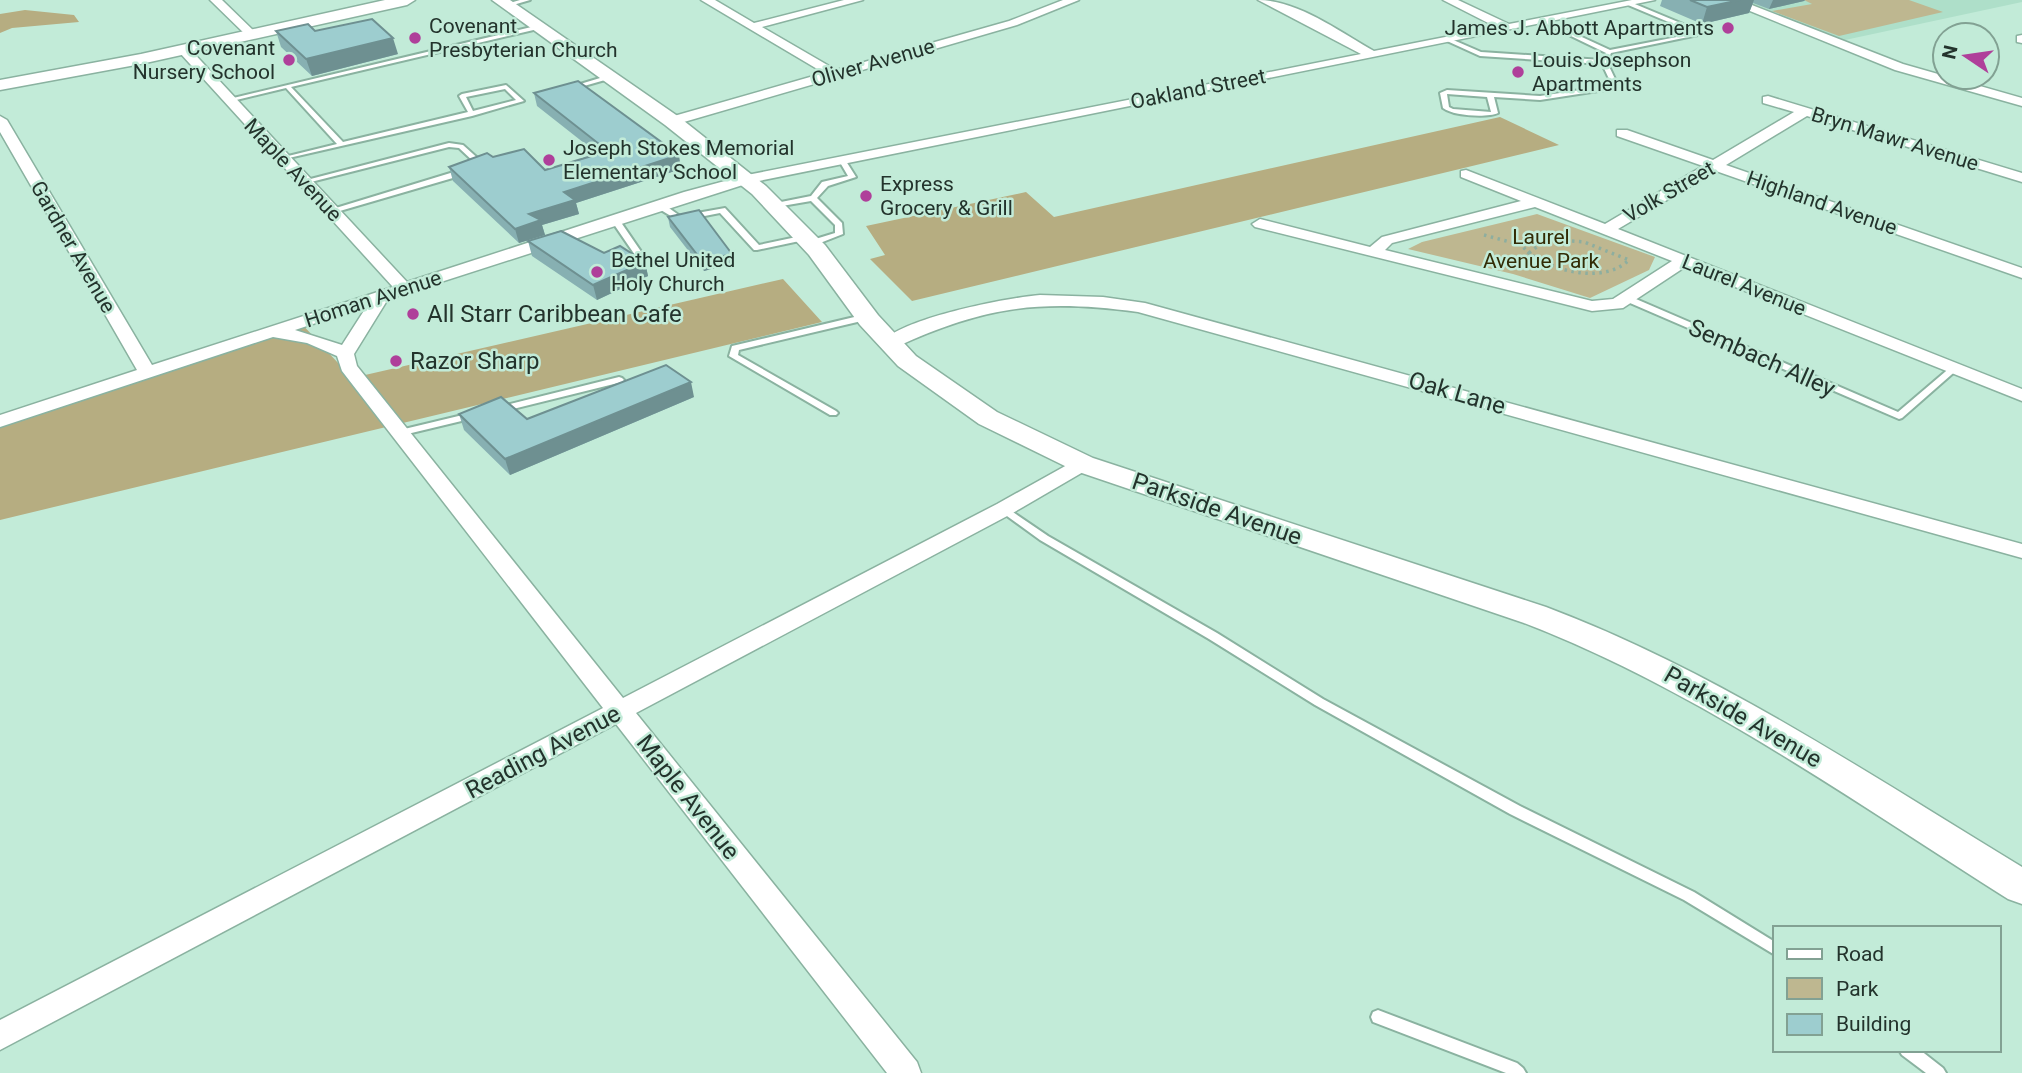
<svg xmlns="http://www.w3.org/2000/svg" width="2022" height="1073" font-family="Roboto,sans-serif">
  <rect width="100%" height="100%" fill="#c2ebd8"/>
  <!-- built -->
  <path fill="#aedfc9" d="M 1726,0 L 2022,0 L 2022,2 L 1831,43 Z"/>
  <!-- green -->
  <path fill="#beb790" d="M 1804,0 L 1909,0 L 1943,12 L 1839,36 L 1772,11 L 1812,4 Z
    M 1537,214 L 1655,257 L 1649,270 L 1590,298 L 1513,274 L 1408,249 L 1422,242 Z"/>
  <!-- forest -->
  <path fill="#b6ad81" d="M 25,10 L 74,15 L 79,22 L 12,28 L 0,33 L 0,14 Z
    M 1500,117 L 1559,145 L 912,301 L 870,259 L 885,255 L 866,226 L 1026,192 L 1054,217 Z
    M 783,279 L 822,322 L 0,520 L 0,418 L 300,322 L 352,378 Z"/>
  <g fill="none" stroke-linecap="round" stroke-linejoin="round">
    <defs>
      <path id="lane" d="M 520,0 L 530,0 L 506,7 L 503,5 Z
        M 1630,2 L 1695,29 L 1698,35 L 1611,53 L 1607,62 L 1616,81 L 1611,89 L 1540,100 L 1494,97 L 1498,113 C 1487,118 1453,116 1443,108 L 1440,93 L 1447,90 L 1540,96 L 1607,86 L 1610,81 L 1602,64 L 1480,56 L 1447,41 L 1447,39 L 1451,39 L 1481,52 L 1602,60 L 1606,53 L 1540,21 L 1545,20 L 1610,50 L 1692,34 L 1690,31 L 1628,5 L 1627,4 ZM 1447,94 L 1487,97 L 1491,112 L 1453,109 L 1449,107 Z
        M 540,25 L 542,26 L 542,28 L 291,87 L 343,142 L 468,112 L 459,96 L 462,94 L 506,85 L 524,101 L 472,116 L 280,160 L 280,158 L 337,144 L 286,88 L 228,102 L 225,100 ZM 505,89 L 516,100 L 473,111 L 466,97 Z
        M 610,75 L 613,77 L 612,78 L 570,90 L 567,88 Z
        M 449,143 L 463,145 L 482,162 L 463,175 L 333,213 L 326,211 L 457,171 L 474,162 L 459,148 L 449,147 L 303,184 L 299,182 Z
        M 840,158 L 844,158 L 856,177 L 828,186 L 817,198 L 842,223 L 843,234 L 815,245 L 809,245 L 809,241 L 835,233 L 835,225 L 811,201 L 776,207 L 772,205 L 776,203 L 811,196 L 822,182 L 848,176 L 838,159 Z
        M 656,203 L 662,203 L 680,216 L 725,208 L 759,245 L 806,235 L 810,237 L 809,239 L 757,250 L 754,250 L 720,213 L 679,221 L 656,207 Z
        M 612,218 L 618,218 L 642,253 L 641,255 L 635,255 L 611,220 Z
        M 1623,296 L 1629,296 L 1898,412 L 1952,366 L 1958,366 L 1959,368 L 1902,418 L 1899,419 L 1623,300 Z
        M 867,314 L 870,315 L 870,319 L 739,350 L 738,355 L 836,411 L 838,413 L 836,415 L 830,415 L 729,356 L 732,346 Z
        M 619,377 L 622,378 L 624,380 L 622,382 L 501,412 L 496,409 L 498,407 Z
        M 471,413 L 476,416 L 474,418 L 399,436 L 394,433 L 396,431 Z
        M 1004,506 L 1048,536 L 1217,633 L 1323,699 L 1520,806 L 1694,892 L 1775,942 L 1775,955 L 1684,900 L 1510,814 L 1315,705 L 1209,639 L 1040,540 L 1000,511 L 999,509 L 1000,507 Z
        M 1378,1010 L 1517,1063 L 1523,1068 L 1526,1073 L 1506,1073 L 1373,1022 L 1371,1017 L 1373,1012 Z
        M 1899,1050 L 1920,1050 L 1943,1068 L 1946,1073 L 1926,1073 L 1902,1055 Z"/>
      <path id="street" d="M 210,0 L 222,0 L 256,33 L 256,37 L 248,37 Z
        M 701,0 L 715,0 L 754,23 L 844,0 L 863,0 L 762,27 L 836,70 L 1009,21 L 1063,0 L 1079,0 L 1017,25 L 677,124 L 667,124 L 667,118 L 824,73 Z
        M 1258,0 C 1298,0 1340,32 1374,51 L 1496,27 L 1443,0 L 1458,0 L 1509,24 L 1632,0 L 1655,0 L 749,183 L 388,299 L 354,354 L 357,366 L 623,698 L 997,504 L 1076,460 L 1090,460 L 1093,464 L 1090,468 L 1011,514 L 636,713 L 917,1062 L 921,1073 L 887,1073 L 616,724 L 0,1050 L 0,1020 L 603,708 L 342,371 L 337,356 L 307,343 L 273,337 L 0,427 L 0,415 L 137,370 L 0,132 L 0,116 L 7,120 L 152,365 L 393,287 L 180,53 L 180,47 L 188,47 L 407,282 L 684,192 L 747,175 L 1361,54 ZM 367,306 L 342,345 L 295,330 Z
        M 1723,0 L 1739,0 L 1903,64 L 2022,98 L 2022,106 L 1895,70 Z
        M 2022,35 L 2022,43 L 2017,42 L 2017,36 Z
        M 1768,96 L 2022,173 L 2022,182 L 1807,116 L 1726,165 L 2022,268 L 2022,278 L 1716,171 L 1618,229 L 2022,389 L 2022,401 L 1685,267 L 1623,308 L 1592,311 L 1255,227 L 1252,224 L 1260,219 L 1370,247 L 1382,237 L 1521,201 L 1461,177 L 1461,171 L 1466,170 L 1605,224 L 1703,166 L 1617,136 L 1617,130 L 1627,130 L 1713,160 L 1794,112 L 1763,103 L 1763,97 ZM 1535,207 L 1672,261 L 1613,299 L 1592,301 L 1385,250 L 1392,243 Z
        M 1040,295 L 1103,297 L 1145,303 L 2022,544 L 2022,558 L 1138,312 C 1041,299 985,306 896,347 L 890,348 L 881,343 C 902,318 1006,298 1040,295 Z"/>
      <path id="secondary" d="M 385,0 L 415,0 L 407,5 L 141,64 L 0,90 L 0,80 L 141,54 Z
        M 492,0 L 510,0 L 679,117 L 766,186 L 825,245 L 878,315 L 916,356 L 997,412 L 1093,458 L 1546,607 C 1716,671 1867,773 2022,867 L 2022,904 L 2008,899 C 1851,800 1698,690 1524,623 L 1073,470 L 979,424 L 898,366 L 860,325 L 809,255 L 752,194 L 665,125 Z"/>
    </defs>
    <!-- lane casing -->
    <use href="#lane" stroke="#8ab2a0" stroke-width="4"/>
    <!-- street casing -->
    <use href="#street" stroke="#8ab2a0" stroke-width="3"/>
    <!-- secondary casing -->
    <use href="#secondary" stroke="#8ab2a0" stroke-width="3"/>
    <!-- path -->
    <path stroke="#8dae9f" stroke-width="3.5" stroke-dasharray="2.5 4.5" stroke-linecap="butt" d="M 1484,235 L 1521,245 L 1529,253 L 1521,265 L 1509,266
      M 1558,240 L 1584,242 L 1629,260 C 1604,284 1554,272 1529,253 L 1543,242 Z"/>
    <!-- lane -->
    <use href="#lane" fill="#fff" fill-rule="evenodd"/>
    <!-- street -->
    <use href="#street" fill="#fff" fill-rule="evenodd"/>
    <!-- secondary -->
    <use href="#secondary" fill="#fff" fill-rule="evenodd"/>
  </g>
  <!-- wall -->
  <path fill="#87b0b2" d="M 1662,0 L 1805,0 L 1804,1 L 1769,9 L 1753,3 L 1749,13 L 1702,24 L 1660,6 Z
    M 276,31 L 315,31 L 398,54 L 312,76 L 281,47 Z
    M 534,93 L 681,169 L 576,203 L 579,214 L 542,225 L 545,235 L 519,243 L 453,181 L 449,167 L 545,170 L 598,154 L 537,106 Z
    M 668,217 L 733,263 L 704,271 L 670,227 Z
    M 528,241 L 604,253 L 645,262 L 648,276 L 597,300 L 532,256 Z
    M 694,397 L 510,475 L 464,430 L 459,414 L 527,419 Z"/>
  <!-- shaded-wall -->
  <path fill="#6e9091" d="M 1740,0 L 1754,0 L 1749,13 L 1702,24 L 1707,7 Z
    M 1773,0 L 1805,0 L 1804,1 L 1769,9 Z
    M 393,38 L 398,54 L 312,76 L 306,59 Z
    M 679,155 L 681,169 L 576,203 L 579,214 L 542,225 L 545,235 L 519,243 L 515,229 L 529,214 L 564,192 Z
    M 732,254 L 733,263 L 704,271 L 702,261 Z
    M 645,262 L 648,276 L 597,300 L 593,285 Z
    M 691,382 L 694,397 L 510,475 L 505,459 Z"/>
  <!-- building -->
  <path fill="#9dcdcf" stroke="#6e9091" stroke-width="2" d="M 1690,0 L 1740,0 L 1707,7 Z
    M 372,19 L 393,38 L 306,59 L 276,31 L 308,24 L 315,31 Z
    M 578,81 L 679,155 L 564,192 L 575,200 L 529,214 L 541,220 L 515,229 L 449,167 L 487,153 L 493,157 L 524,149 L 545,170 L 608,151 L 534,93 Z
    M 699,210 L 732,254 L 702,261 L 668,217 Z
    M 561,231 L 604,253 L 620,246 L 645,262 L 593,285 L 528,241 Z
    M 666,365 L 691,382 L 505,459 L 459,414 L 501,397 L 527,419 Z"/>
  <!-- markers -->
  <g fill="#af3f9a" stroke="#c2ebd8" stroke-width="2.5">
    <circle cx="1728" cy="28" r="7"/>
    <circle cx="415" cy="38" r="7"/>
    <circle cx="289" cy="60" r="7"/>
    <circle cx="1518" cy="72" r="7"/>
    <circle cx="549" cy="160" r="7"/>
    <circle cx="866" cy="196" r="7"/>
    <circle cx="597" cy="272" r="7"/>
    <circle cx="413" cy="314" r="7"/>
    <circle cx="396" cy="361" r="7"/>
  </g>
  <g text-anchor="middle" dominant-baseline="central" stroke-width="5" stroke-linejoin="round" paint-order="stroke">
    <!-- far-poi labels -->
    <g font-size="21" fill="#23332c" stroke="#c2ebd8" text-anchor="start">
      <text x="429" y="26">Covenant<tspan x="429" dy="24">Presbyterian Church</tspan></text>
      <text x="1714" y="28" text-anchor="end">James J. Abbott Apartments</text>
      <text x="275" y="48" text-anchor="end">Covenant<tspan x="275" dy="24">Nursery School</tspan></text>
      <text x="1532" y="60">Louis Josephson<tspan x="1532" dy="24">Apartments</tspan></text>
      <text x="563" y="148">Joseph Stokes Memorial<tspan x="563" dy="24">Elementary School</tspan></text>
      <text x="880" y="184">Express<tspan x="880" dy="24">Grocery &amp; Grill</tspan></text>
      <text x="611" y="260">Bethel United<tspan x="611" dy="24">Holy Church</tspan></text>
    </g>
    <!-- far-street labels -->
    <g font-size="21" fill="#23332c" stroke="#c2ebd8">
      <text transform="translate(873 63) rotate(-16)">Oliver Avenue</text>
      <text transform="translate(1198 89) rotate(-11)">Oakland Street</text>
      <text transform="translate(1895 139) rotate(17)">Bryn Mawr Avenue</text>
      <text transform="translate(293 170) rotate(47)">Maple Avenue</text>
      <text transform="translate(1669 192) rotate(-30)">Volk Street</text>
      <text transform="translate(1822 203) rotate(19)">Highland Avenue</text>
      <text transform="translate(73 247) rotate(60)">Gardner Avenue</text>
      <text transform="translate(1744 285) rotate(22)">Laurel Avenue</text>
      <text transform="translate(373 299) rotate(-18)">Homan Avenue</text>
    </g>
    <!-- far-park labels -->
    <g font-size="21" fill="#322b05" stroke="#c2ebd8">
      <text x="1541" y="237">Laurel<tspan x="1541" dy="24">Avenue Park</tspan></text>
    </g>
    <!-- poi labels -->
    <g font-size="24" fill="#23332c" stroke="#c2ebd8" text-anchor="start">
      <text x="427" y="314">All Starr Caribbean Cafe</text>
      <text x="410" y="361">Razor Sharp</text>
    </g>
    <!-- street labels -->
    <g font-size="24" fill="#23332c" stroke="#c2ebd8">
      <text transform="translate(1762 358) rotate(24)">Sembach Alley</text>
      <text transform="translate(1457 393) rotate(16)">Oak Lane</text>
      <text transform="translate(1217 509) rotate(19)">Parkside Avenue</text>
      <text transform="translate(1743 717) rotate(30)">Parkside Avenue</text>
      <text transform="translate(543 752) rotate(-28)">Reading Avenue</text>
      <text transform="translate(688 797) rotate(52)">Maple Avenue</text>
    </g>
  </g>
  <!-- legend -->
  <rect x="1773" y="926" width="228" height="126" fill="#c2ebd8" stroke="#82a193" stroke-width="2"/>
  <rect x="1787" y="949" width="35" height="10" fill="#ffffff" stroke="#82a193" stroke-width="2"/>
  <text x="1836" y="961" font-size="21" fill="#23332c">Road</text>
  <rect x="1787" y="978" width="35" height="21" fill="#beb790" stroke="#82a193" stroke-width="2"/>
  <text x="1836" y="996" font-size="21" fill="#23332c">Park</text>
  <rect x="1787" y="1014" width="35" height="21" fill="#9dcdcf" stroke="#82a193" stroke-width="2"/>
  <text x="1836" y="1031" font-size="21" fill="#23332c">Building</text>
  <!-- north arrow -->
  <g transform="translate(1966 56) rotate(283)"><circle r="33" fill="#c2ebd8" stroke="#82a193" stroke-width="2"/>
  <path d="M0-5L12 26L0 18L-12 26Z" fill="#af3f9a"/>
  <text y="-10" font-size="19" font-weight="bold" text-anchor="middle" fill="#23332c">N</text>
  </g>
</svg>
